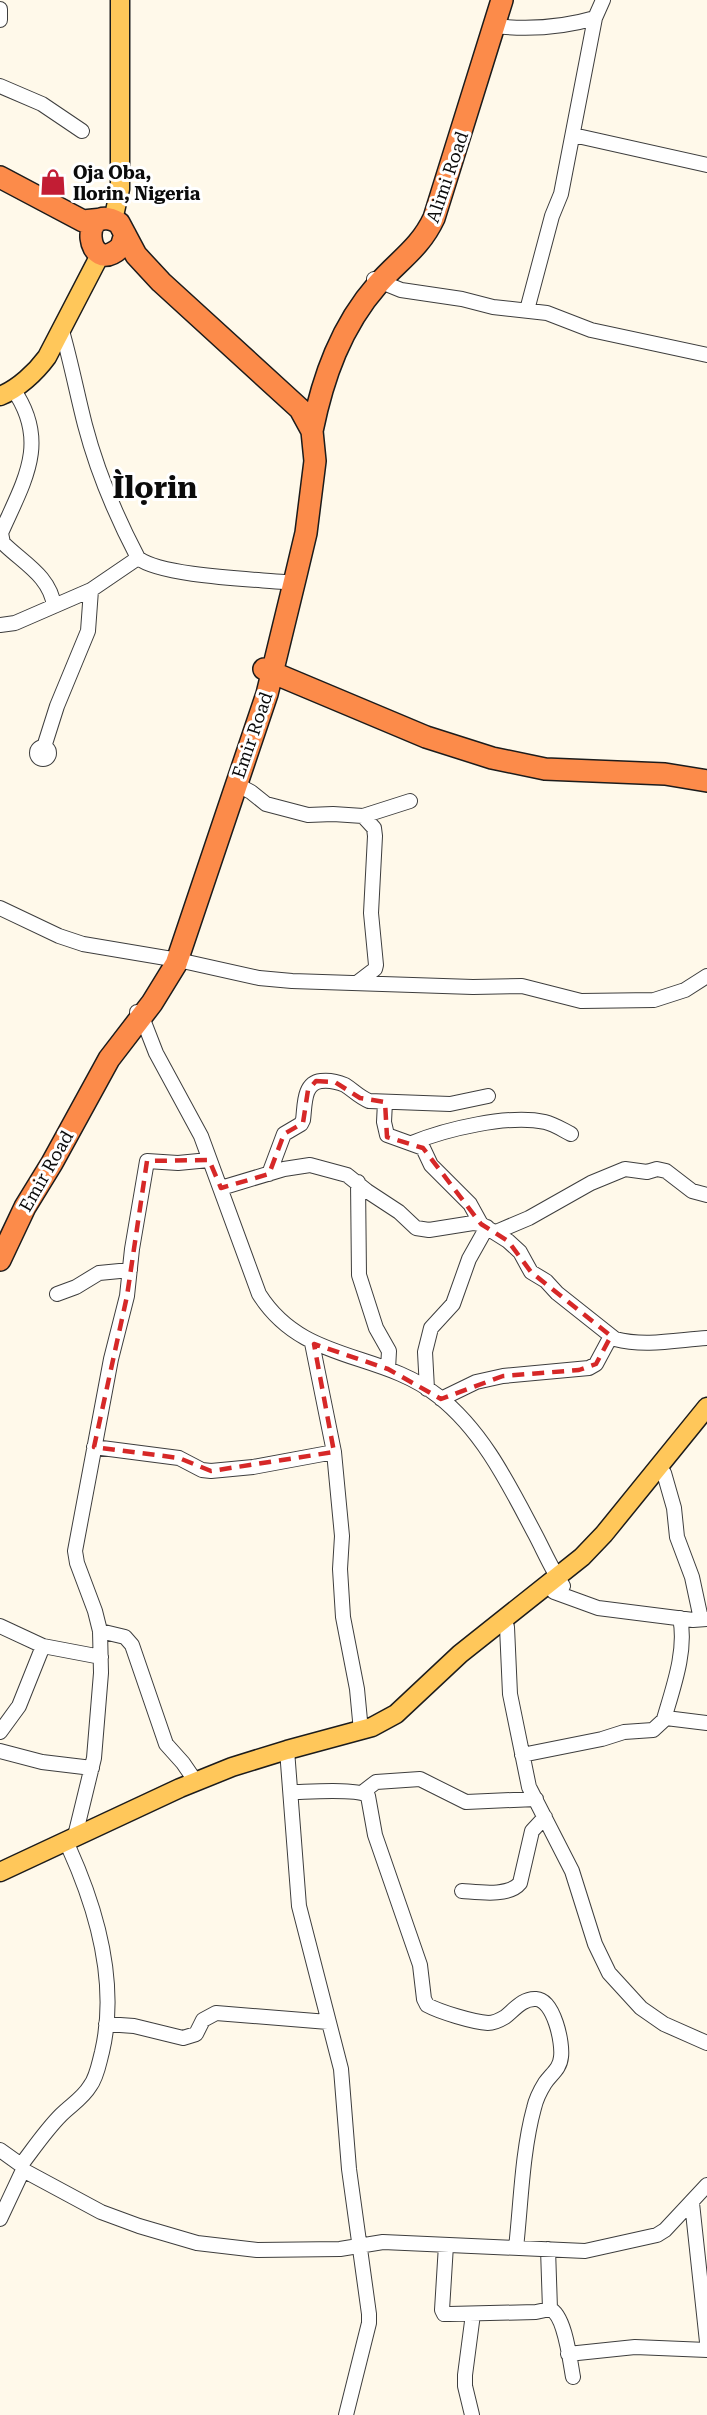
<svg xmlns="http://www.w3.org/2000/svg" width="707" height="2415" font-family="'Roboto Serif',serif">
  <rect width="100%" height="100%" fill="#fff9ea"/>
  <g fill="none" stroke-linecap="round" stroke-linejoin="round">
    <defs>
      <path id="minor" d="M 0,9 L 0,20
        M 494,26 C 530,30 561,28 595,18 L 603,0
        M 0,86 L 42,104 L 82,131
        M 573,135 L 707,165
        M 374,279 L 401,290 L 462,299 L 493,307 L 547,313 L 591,330 L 707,355
        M 527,310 L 552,216 L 561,194 L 595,18
        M 62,331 C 71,362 77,394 85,425 C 97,471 116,516 138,558 C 161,576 251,579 284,582
        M 13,389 C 50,442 24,481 1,533 L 3,543 C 23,563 50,576 54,606
        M 0,625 L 15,623 L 91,590 L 138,558
        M37 753a6 6 0 1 1 12 0a6 6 0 1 1-12 0Z
        M 44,747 L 57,706 L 88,631 L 91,590
        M 236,784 L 251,792 L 266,804 L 308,815 L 333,814 L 363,816 L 410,801
        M 0,908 L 59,936 L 83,944 L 178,960 L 259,978 L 292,981 L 473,987 L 522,986 L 581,1001 L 654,1000 L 685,990 L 707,976
        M 358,982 L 375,969 L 376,965 L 371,913 L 375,836 L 374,828 L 363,816
        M 137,1012 L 142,1017 L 156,1053 L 201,1136 L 259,1294 C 303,1364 380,1350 438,1396 C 483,1431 509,1485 535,1534 C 544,1551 552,1570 563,1586
        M 385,1102 L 384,1122 L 387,1135 L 423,1148 L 431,1165 L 470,1204 L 481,1224
        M 412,1143 C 446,1129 509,1114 545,1122 C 554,1124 563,1130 571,1134
        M 269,1174 L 284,1134 L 301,1124 L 303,1120 C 305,1106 303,1083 321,1081 C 329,1080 338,1082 345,1085 C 353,1090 359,1097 369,1101 L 450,1104 L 488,1096
        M 358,1182 L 359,1275 L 376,1328 L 389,1351 L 388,1369
        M 221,1188 L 284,1169 L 310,1165 L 347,1175 L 367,1191 L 399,1212 L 416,1228 L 429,1230 L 473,1223 L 481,1224 L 508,1241 L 520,1252 L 531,1272 L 546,1281 L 557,1293 L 615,1339 C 645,1347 677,1340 707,1338
        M 496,1232 L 529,1218 L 591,1183 L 625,1169 L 647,1172 L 657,1169 L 666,1171 L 692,1191 L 707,1195
        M 57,1294 L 76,1287 L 99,1273 L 130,1270
        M 312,1343 L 334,1452 L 342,1536 L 340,1569 L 343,1617 L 357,1689 L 361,1731
        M 427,1389 L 425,1352 L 431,1328 L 453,1304 L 469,1259 L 487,1227
        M 441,1399 L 476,1382 L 503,1376 L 589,1368 L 596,1364 L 611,1336
        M 94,1447 L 179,1458 L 202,1470 L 211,1471 L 253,1467 L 334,1452
        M 664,1473 L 674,1508 L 677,1537 L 692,1577 L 701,1619
        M 554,1592 L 598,1608 L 693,1620 L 707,1619
        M 0,1626 L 43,1646 L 101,1657
        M 507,1627 L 510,1694 L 529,1787 L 572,1871 L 595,1944 L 609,1973 L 641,2008 L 664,2024 L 707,2043
        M 100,1631 L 125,1637 L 132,1645 L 166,1744 L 183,1763 L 196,1782
        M 664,1719 C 673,1688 687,1650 680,1618
        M 0,1732 L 19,1706 L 43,1646
        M 287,1750 L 299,1906 L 341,2069 L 349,2169 L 369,2314 L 369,2323 L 346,2415
        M 0,1751 L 42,1762 L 92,1768
        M 522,1755 L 602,1739 L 624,1732 L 653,1730 L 666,1718 L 707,1723
        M 291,1792 C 306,1792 359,1788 368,1796 L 375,1835 L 420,1965 L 424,1999 L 427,2005 C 440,2012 473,2022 488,2023 C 494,2023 500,2020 505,2017 C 514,2010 523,1998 536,1999 C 554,2000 563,2043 561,2057 C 560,2069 551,2074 545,2083 C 540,2091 536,2099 534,2108 C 522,2152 521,2203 516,2248
        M 363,1792 L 376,1782 L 420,1779 L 466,1802 L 536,1799
        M 75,1836 L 94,1758 L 101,1673 L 100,1631 L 95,1611 L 77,1563 L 75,1551 L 111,1359 L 127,1296 L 132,1249 L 147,1161 L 178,1163 L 209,1160
        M 462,1891 C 478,1892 509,1897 520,1883 L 532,1831 L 545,1817
        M 106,2024 L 134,2026 L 183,2038 L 196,2034 L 203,2020 L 216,2013 L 328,2022
        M 0,2150 L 21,2165 L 23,2170 L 101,2212 L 139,2226 L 197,2243 L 257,2250 L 340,2249 L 383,2242 L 585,2251 L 657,2235 L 665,2230 L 707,2185
        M 21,2165 C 34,2148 46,2130 61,2115 C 71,2105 83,2098 90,2086 C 97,2077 99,2063 102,2052 C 118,1984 97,1910 69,1848
        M 692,2203 L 707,2342
        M 0,2219 L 23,2170
        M 446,2245 L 442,2310 L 444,2314 L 449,2314 L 536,2312 L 550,2309 L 548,2249
        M 550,2309 C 565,2315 570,2361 573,2377
        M 568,2354 L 635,2347 L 707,2350
        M 472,2415 L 465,2386 L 465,2375 L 473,2314"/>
      <path id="major" d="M 113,220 L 120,189 L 120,0
        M 0,396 C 18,389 36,372 47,357 L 101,253
        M 0,1872 L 180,1788 L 232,1767 L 287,1750 L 372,1727 L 396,1714 L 460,1654 L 582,1557 L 604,1534 L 707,1407"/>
      <path id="highway" d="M 0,177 L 83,221 L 103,219
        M 312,431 C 323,377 341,326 378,284 C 399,260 420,248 434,218 L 502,0
        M 264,669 L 426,737 L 492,758 L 545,769 L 665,774 L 707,781
        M 0,1260 L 25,1207 L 52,1163 L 109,1059 L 152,1003 L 176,964 L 267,694 L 296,575 L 306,533 L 315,461 L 312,431 L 300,409 L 161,282 L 136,255 L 119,223 C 77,199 86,280 121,247 L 125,234"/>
    </defs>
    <!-- minor casing -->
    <use href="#minor" stroke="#3e3e3e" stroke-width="16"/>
    <!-- major casing -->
    <use href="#major" stroke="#1c1c1c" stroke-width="21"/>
    <!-- highway casing -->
    <use href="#highway" stroke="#1c1c1c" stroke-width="24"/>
    <!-- minor -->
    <use href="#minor" stroke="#fff" stroke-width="14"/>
    <!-- major -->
    <use href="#major" stroke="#ffc75a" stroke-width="18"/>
    <!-- highway -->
    <use href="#highway" stroke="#fc8b4a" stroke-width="21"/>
  </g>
  <!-- marked area -->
  <path fill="none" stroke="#d62828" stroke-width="4.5" stroke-dasharray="12 8" stroke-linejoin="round" d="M 316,1081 L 335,1082 L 360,1098 L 385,1102 L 387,1137 L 423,1148 L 481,1224 L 508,1241 L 531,1272 L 611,1336 L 596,1364 L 579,1370 L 503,1376 L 441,1399 L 388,1369 L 314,1344 L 334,1452 L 211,1471 L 179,1458 L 94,1447 L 127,1296 L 147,1161 L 209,1160 L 221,1188 L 269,1174 L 284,1134 L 303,1123 L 308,1090 Z"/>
  <!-- icons -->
  <defs>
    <symbol id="shop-bare" viewBox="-9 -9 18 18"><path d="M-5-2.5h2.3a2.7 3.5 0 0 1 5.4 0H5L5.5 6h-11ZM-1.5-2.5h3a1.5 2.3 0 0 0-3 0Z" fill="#c21d34" stroke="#fff" stroke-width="2.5" paint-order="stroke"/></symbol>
  </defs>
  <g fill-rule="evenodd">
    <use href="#shop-bare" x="34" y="163" width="38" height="38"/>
  </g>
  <g text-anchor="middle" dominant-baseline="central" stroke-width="6" stroke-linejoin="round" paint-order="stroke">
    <!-- poi labels -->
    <g font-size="18" font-weight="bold" fill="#0b0b0b" stroke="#fff" text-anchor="start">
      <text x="73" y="172">Oja Oba,<tspan x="73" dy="21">Ilorin, Nigeria</tspan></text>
    </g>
    <!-- street labels -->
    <g font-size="18" fill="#0b0b0b" stroke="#fff">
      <text transform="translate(447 177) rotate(-71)">Alimi Road</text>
      <text transform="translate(252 735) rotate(-71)">Emir Road</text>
      <text transform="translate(46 1171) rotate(-60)">Emir Road</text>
    </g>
    <!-- town labels -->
    <g font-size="30" font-weight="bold" fill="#0b0b0b" stroke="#fff">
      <text x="155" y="487">Ìlọrin</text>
    </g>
  </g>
</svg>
